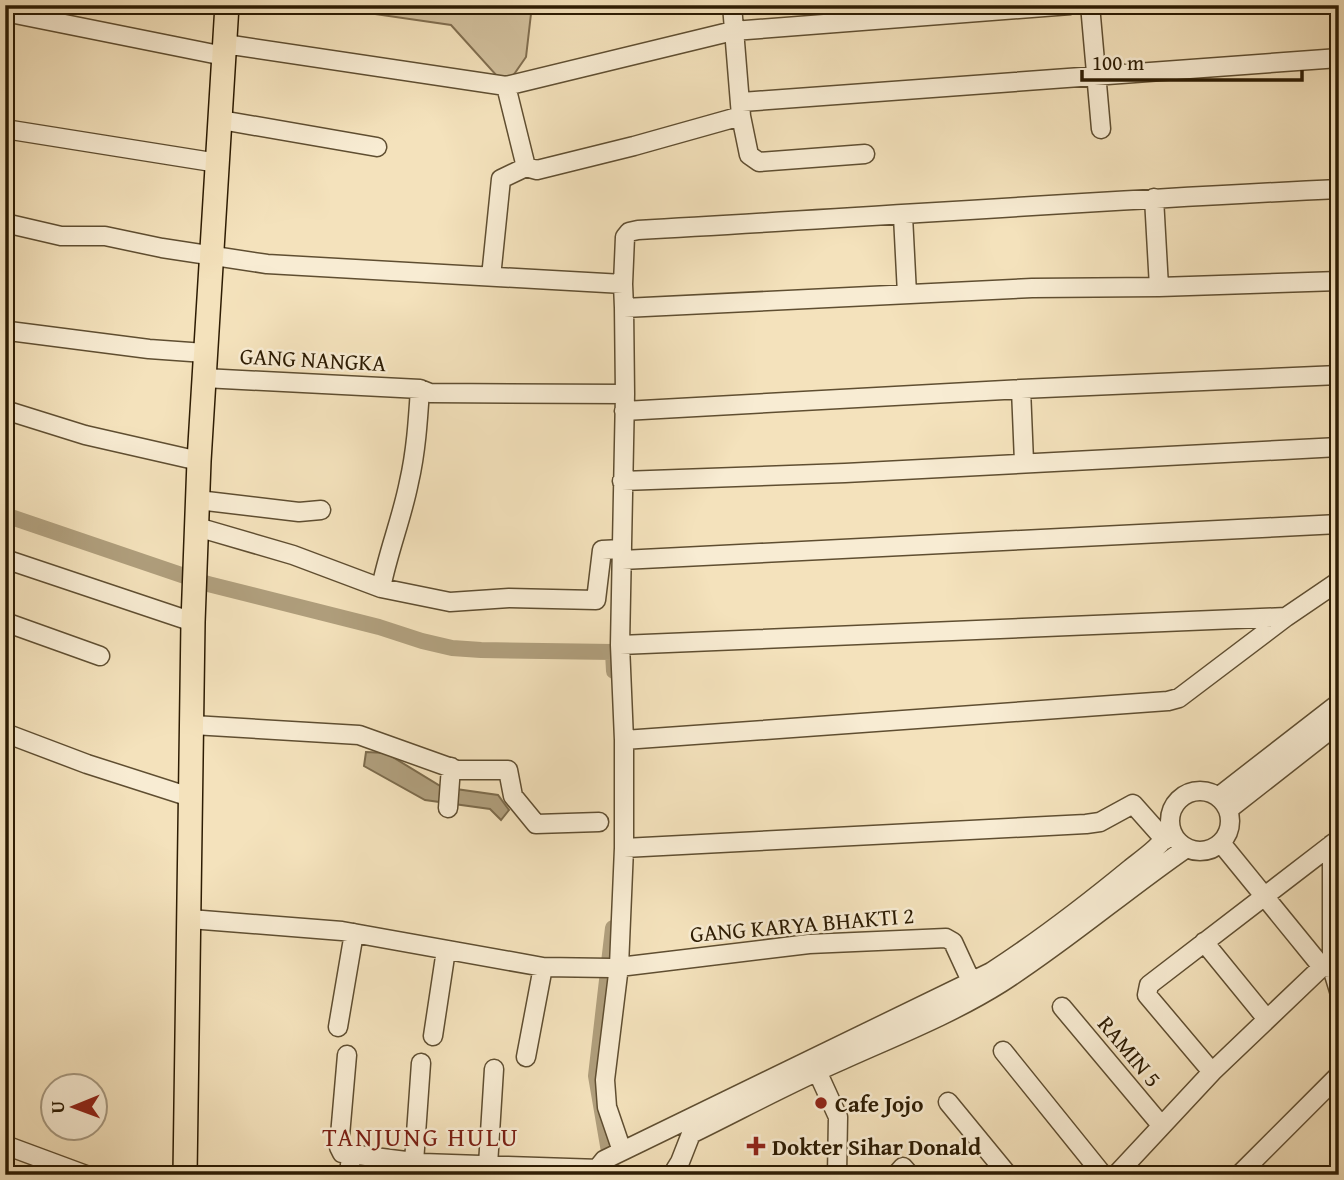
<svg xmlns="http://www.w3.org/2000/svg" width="1344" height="1180" font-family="'Gentium Book Plus',serif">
  <rect width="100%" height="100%" fill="#f4e2bc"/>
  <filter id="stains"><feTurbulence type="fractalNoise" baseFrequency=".00286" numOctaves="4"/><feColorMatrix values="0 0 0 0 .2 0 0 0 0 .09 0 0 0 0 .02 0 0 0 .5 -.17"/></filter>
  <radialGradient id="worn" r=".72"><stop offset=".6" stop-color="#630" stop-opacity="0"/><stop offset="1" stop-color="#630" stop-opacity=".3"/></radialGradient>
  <!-- green -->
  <path fill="#d2c09d" stroke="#806e50" stroke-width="2" d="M 341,5 L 532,5 L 526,57 L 506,86 L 451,25 L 340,9 Z"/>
  <!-- water -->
  <path fill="#b09f7d" stroke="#7c6b4c" stroke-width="2" d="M 366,752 L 386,753 L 442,787 L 498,795 L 509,810 L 501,820 L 490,809 L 425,800 L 364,766 Z"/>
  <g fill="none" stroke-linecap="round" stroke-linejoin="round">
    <!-- canal -->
    <path stroke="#b09f7d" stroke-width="16" d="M 5,515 L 208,584 L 379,627 L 422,641 L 452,648 L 481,650 L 613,652 L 614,671
      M 613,1175 L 596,1076 L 613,928"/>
    <defs>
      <path id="minor" d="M 1090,5 L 1101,129
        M 5,12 L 224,56
        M 225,44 L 506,86 L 733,31 L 1070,5
        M 506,86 L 526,167 L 537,170 L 634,146 L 741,116 L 732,5
        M 742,102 L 1339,58
        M 741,116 L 749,155 L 759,162 L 865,154
        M 221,120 L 377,147
        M 5,129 L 218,163
        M 1154,198 L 1159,287
        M 903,216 L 907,294
        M 5,223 L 61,236 L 105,236 L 162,248 L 267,264 L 623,284 L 624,308 L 1032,288 L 1159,287 L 1339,281
        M 491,277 L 501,179 L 526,167
        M 623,284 L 625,237 L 629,232 L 638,230 C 872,217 1105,200 1339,189
        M 9,331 L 149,349 L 205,353
        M 204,378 L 420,389 C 418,420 416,452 409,482 C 402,518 388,552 381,588
        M 420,389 L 430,393 L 625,394
        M 1021,389 L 1024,462
        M 5,410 L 85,435 L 199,461
        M 624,411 L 1021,389 L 1339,375
        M 622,481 L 845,473 L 1339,447
        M 198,500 L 299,512 L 321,510
        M 197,527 L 293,555 L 381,588 L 450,602 L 509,598 L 596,600 L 602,550 L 622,549
        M 5,559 L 193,622
        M 622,560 L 1339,524
        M 5,622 L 100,656
        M 620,645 L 1286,617
        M 193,725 L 359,735 L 457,770 L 508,770 L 513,796 L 536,824 L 599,822
        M 5,733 L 87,764 L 190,797
        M 624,740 L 1168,701 L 1179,698 L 1286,617 L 1339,581
        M1170 821a30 30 0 1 1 60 0a30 30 0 1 1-60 0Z
        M 1218,797 L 1339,703
        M 448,808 L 451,767
        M 1228,810 L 1339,723
        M 1221,843 L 1322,967
        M 1332,844 L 1332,968 L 1339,991
        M 624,848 L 1086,824 L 1100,822 L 1133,804 L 1165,840
        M 190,919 L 342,931 L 543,967 L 611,968 L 809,944 L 946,938 L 953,942 L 971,981
        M 1204,942 L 1266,1018
        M 1062,1007 L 1161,1125
        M 338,1027 L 354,933
        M 433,1036 L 446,950
        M 1003,1051 L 1103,1175
        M 347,1055 L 339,1147 L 342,1153 L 422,1163 L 600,1169
        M 526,1057 L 543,967
        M 817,1071 L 838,1117 L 837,1175
        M 1212,1072 L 1147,995 L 1149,985 L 1339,839
        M 948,1102 L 1008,1175
        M 5,1145 L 86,1175
        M 622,1151 L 607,1107 L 605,1080 L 619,966 L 624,848 L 624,740 L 620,645 L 625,394 L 624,308
        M 414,1162 L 421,1063
        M 488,1165 L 494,1069
        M 349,1175 L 351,1154
        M 601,1175 L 600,1165 L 604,1160 L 991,972 C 1039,941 1086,905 1131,868 C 1145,857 1161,846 1170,831
        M 672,1175 L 680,1162 L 691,1134 C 740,1110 788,1084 838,1062 C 893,1037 950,1015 1001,983 C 1065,942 1123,892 1185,849
        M 896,1175 L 903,1167 L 910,1175
        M 1116,1175 L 1212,1072 L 1322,967 L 1339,969
        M 1239,1175 L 1339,1075"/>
      <path id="major" d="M 185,1175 L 193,622 L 199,461 L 227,5"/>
    </defs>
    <!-- minor casing -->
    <use href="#minor" stroke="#5f4e31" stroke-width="21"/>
    <!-- major casing -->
    <use href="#major" stroke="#2d1c03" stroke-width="26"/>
    <!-- minor -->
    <use href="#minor" stroke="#f8ecd3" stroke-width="18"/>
    <!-- major -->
    <use href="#major" stroke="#f4e2bc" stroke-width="23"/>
  </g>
  <!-- markers -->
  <g fill="#8f2418" stroke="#f8ecd3" stroke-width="2.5">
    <circle cx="821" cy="1103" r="7"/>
    <path d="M752.5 1135.5h7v7h7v7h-7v7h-7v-7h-7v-7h7z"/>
  </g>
  <g text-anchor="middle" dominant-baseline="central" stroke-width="5" stroke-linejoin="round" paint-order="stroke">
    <!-- street labels -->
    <g font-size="23" fill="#2d1c03" stroke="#f8ecd3">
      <text transform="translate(313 359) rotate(3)">GANG NANGKA</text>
      <text transform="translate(802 924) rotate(-5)">GANG KARYA BHAKTI 2</text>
      <text transform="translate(1130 1051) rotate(50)">RAMIN 5</text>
    </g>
    <!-- poi labels -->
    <g font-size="23" font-weight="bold" fill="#2d1c03" stroke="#f8ecd3" text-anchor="start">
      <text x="835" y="1103">Cafe Jojo</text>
      <text x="772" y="1146">Dokter Sihar Donald</text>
    </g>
    <!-- quarter labels -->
    <g font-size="26" letter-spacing="2" fill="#7a1f14" stroke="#f8ecd3">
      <text x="421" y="1136">TANJUNG HULU</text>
    </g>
  </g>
  <!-- margin -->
  <rect width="1344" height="1180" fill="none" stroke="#f4e2bc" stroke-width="28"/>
  <rect x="7" y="7" width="1330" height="1166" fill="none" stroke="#2d1c03" stroke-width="3.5"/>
  <rect x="14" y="14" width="1316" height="1152" fill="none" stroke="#2d1c03" stroke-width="2"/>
  <!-- north arrow -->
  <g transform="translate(74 1107) rotate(269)"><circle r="33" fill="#f8ecd3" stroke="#a79980" stroke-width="2"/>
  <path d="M0-5L12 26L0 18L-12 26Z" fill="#8f2418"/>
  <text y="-10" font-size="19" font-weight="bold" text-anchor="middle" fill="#2d1c03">U</text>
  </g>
  <!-- scale -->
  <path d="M1082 70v10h220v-10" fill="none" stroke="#2d1c03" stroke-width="3.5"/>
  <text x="1092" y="70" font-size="21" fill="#2d1c03" stroke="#f8ecd3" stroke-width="5" paint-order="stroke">100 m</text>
  <rect width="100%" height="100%" filter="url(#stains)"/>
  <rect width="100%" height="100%" fill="url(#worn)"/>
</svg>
